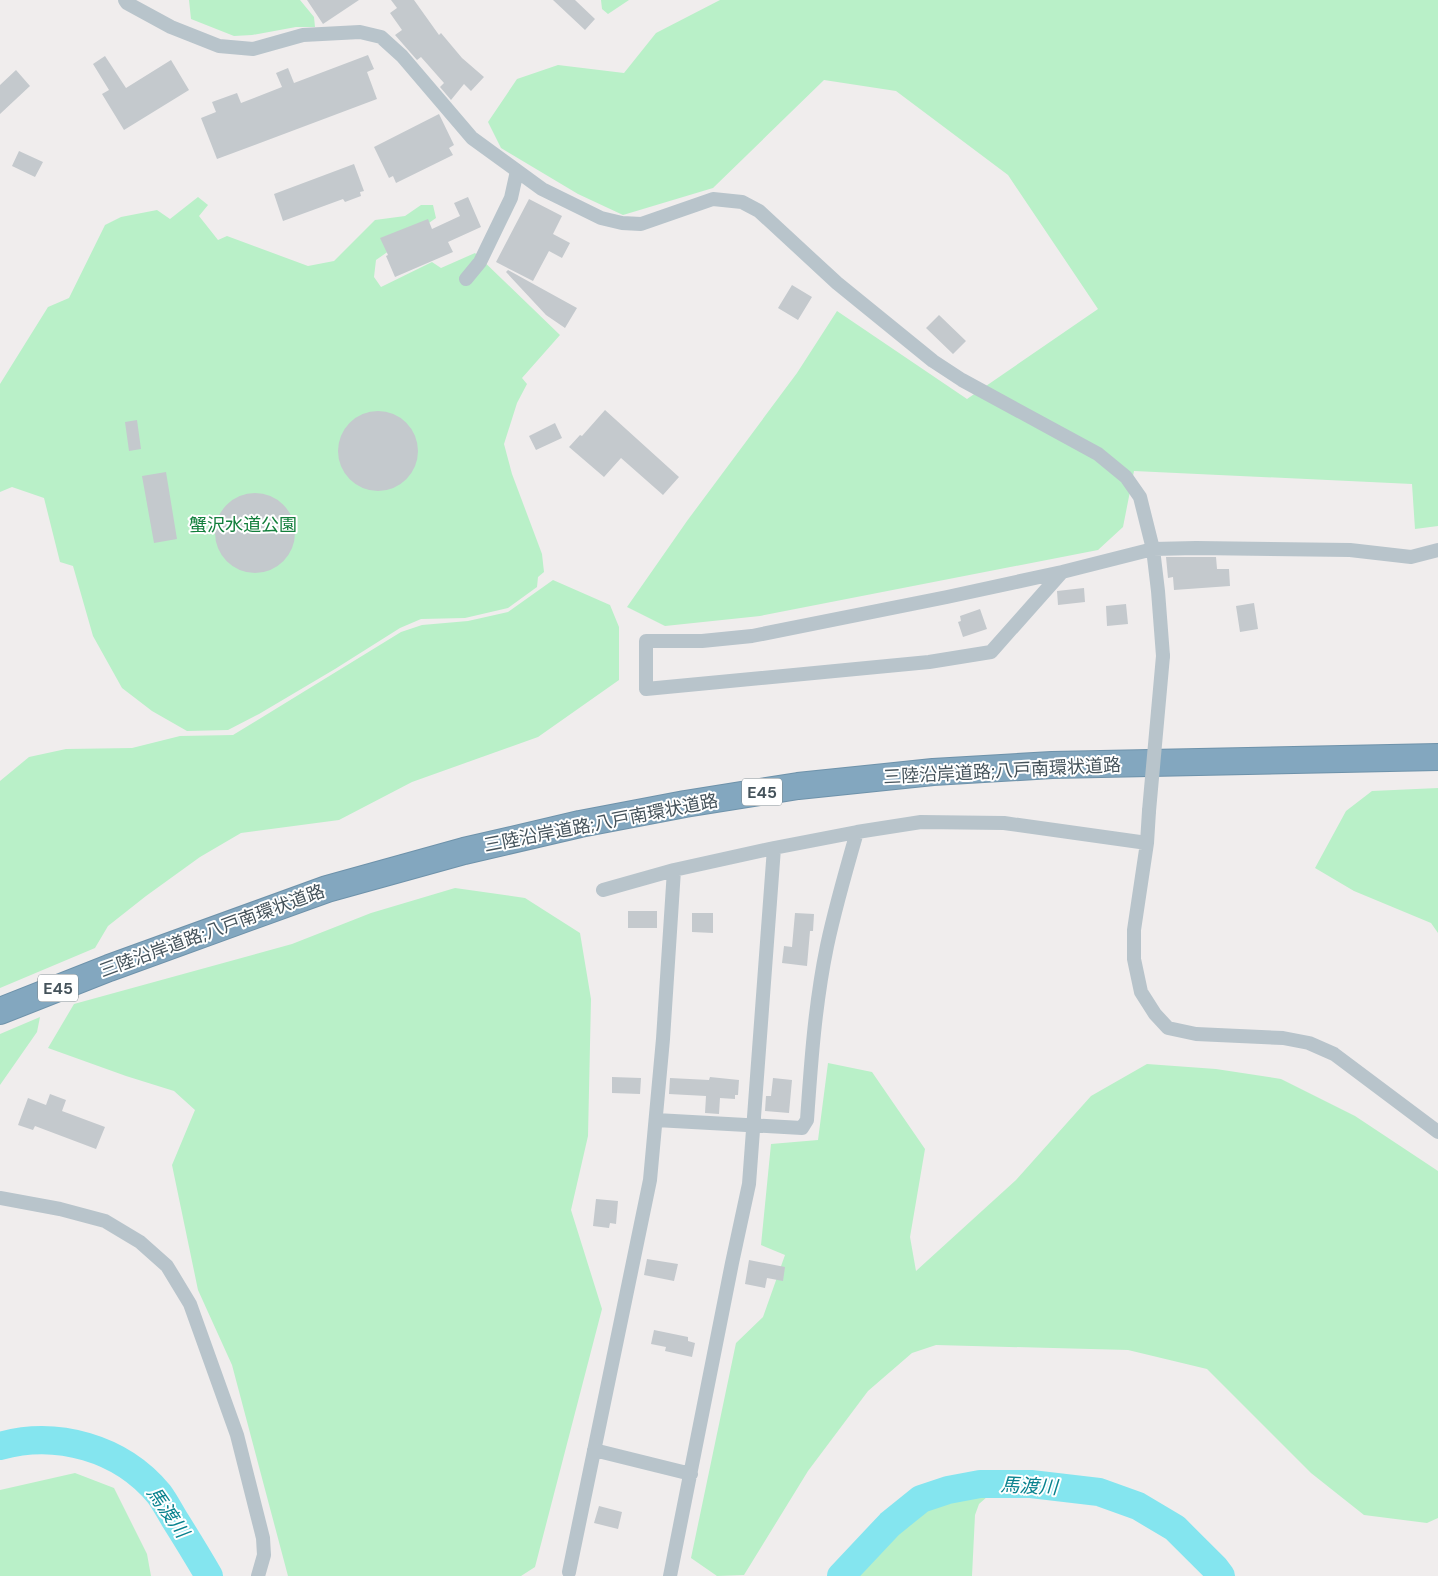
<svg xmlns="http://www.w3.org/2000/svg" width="1438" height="1576" font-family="'DM Sans','Noto Sans JP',sans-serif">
  <rect width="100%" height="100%" fill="#f0eded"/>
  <!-- green -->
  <path fill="#b9f0c8" d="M 189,0 L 300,0 L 314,17 L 315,27 L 296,27 L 252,35 L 234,36 L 191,19 Z
    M 601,0 L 629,0 L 608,14 L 602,9 Z
    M 720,0 L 1438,0 L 1438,526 L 1415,529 L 1412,484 L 1134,471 L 1123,527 L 1098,550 L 760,616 L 665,626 L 627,607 L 687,521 L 797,373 L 837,311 L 967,399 L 1098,309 L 1008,175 L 896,91 L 824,80 L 713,188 L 623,215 L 578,194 L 501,148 L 488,122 L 517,79 L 558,65 L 624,73 L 656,33 Z
    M 198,197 L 208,205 L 199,216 L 218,240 L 227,236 L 308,266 L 334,261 L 375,220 L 405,216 L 421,205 L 433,205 L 436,218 L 376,260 L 374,277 L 381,287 L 432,262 L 441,268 L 475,253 L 560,335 L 522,378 L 527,384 L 517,403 L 504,444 L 512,474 L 542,554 L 544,572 L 538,577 L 537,587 L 508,608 L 465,618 L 421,619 L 400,628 L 335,669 L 259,714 L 228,730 L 187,731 L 152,711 L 122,688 L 93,636 L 73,566 L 60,562 L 44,498 L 12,487 L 0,492 L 0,384 L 48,307 L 69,298 L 105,225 L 121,217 L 157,210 L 170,219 Z
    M 553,580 L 610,605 L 619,627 L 619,680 L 538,737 L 412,782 L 339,820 L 241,833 L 200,857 L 146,896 L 108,926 L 95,948 L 0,988 L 0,781 L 29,757 L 66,749 L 132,748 L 180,736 L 233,735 L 401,632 L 422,625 L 468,621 L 508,612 Z
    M 1438,788 L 1438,933 L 1431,923 L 1354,891 L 1315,868 L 1346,811 L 1372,791 Z
    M 455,888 L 525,898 L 580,933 L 591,999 L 588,1136 L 571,1210 L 602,1309 L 535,1567 L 521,1576 L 288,1576 L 232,1365 L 198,1290 L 172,1165 L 195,1110 L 174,1091 L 126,1076 L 48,1048 L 74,1004 L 292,944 L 371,913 Z
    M 40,1017 L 37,1032 L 0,1085 L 0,1034 Z
    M 828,1063 L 872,1072 L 925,1149 L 910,1237 L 916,1271 L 1016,1180 L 1091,1096 L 1147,1064 L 1216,1069 L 1281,1079 L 1355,1116 L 1438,1171 L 1438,1518 L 1427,1523 L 1364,1515 L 1311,1473 L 1207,1369 L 1128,1350 L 936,1345 L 912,1353 L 868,1391 L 808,1471 L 744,1575 L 717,1576 L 691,1558 L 736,1343 L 763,1317 L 785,1255 L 761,1245 L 771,1144 L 818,1140 Z
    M 75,1473 L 114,1488 L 147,1554 L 151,1576 L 0,1576 L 0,1490 Z
    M 983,1493 L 988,1496 L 979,1504 L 975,1515 L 972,1576 L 853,1576 C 881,1548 907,1514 945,1500 C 957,1496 971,1495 983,1493 Z"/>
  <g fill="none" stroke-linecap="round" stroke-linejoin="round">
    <!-- river -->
    <path stroke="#84e5ef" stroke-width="28" d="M 0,1446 C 57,1430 121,1448 159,1494 C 165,1502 170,1512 175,1520 C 187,1539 198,1557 209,1576
      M 841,1576 L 890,1524 L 921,1499 L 948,1490 L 980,1484 L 1031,1484 L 1099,1492 L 1138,1506 L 1175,1528 L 1215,1568 L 1221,1576"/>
  </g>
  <!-- building -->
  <path fill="#c4c9cd" d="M 307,0 L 359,0 L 323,24 Z
    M 391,0 L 414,0 L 439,35 L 441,33 L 462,58 L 484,77 L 471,91 L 464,84 L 451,100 L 440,87 L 444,83 L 421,57 L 417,60 L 395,35 L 402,30 L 390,13 L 397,8 Z
    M 553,0 L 575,0 L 595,19 L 585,30 Z
    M 368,55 L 374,69 L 367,72 L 377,99 L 217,159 L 201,118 L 216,112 L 212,102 L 237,93 L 241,103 L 282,87 L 276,73 L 288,68 L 294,83 Z
    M 105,56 L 126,88 L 171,60 L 189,90 L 124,130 L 102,94 L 109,90 L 93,64 Z
    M 16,70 L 30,86 L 0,114 L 0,85 Z
    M 439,114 L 454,145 L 449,148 L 453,155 L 396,183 L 393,176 L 389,178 L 374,147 Z
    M 19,151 L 43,162 L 35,177 L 12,166 Z
    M 354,164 L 364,191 L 360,192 L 361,196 L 345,202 L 343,199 L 283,221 L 274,194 Z
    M 468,197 L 481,227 L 448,242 L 453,252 L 395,277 L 386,256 L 388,255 L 380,238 L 428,219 L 432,229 L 460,216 L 454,203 Z
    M 529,199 L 562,216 L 553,234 L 570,243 L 562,258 L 549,251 L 533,281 L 496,262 Z
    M 508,270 L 577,308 L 565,328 L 546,315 L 506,272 Z
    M 792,285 L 812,297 L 798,320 L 778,308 Z
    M 939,315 L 966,341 L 953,354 L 926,328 Z
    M 605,410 L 679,477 L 663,495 L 621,458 L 604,477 L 569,447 L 580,435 L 582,436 Z
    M338 451a40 40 0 1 1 80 0a40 40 0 1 1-80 0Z
    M 137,420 L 141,449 L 129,451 L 125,422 Z
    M 555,423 L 562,438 L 536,450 L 529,436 Z
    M 166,472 L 177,539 L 154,543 L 142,476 Z
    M215 533a40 40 0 1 1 80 0a40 40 0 1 1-80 0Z
    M 1166,557 L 1216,557 L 1217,569 L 1229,569 L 1230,586 L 1174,590 L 1173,577 L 1168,578 Z
    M 1084,588 L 1085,602 L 1058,605 L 1057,591 Z
    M 1254,603 L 1258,629 L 1240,632 L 1236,606 Z
    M 1126,604 L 1128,624 L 1107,626 L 1106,606 Z
    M 980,609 L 987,629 L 963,637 L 958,622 L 961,621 L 960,616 Z
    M 628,911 L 657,911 L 657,928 L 628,928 Z
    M 692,913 L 713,913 L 713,933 L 692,932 Z
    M 795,913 L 814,914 L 813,931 L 810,931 L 807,966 L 782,963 L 784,946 L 792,947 Z
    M 612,1077 L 641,1078 L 640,1094 L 612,1093 Z
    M 710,1077 L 739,1080 L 738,1095 L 735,1095 L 735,1099 L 720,1098 L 719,1114 L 705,1113 L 706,1096 L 669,1094 L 670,1078 L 709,1080 Z
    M 773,1078 L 792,1080 L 789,1113 L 765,1111 L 766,1096 L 771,1096 Z
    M 50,1094 L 66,1100 L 62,1111 L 105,1127 L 96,1149 L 35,1126 L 33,1130 L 18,1125 L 28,1098 L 46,1105 Z
    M 596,1199 L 618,1201 L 616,1224 L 610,1223 L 609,1228 L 593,1226 Z
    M 647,1259 L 678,1264 L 674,1281 L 644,1275 Z
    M 749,1260 L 785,1267 L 783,1281 L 767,1278 L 765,1288 L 745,1284 Z
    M 654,1330 L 688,1337 L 688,1341 L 695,1343 L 692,1357 L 665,1351 L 666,1347 L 651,1344 Z
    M 599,1506 L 622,1512 L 618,1529 L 594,1523 Z"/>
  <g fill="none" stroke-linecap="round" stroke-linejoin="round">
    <defs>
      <path id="highway" d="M 0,1011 L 109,968 L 327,889 L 464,851 L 580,824 L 685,804 L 798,786 L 933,772 L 1052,765 L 1438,757"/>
    </defs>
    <!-- highway casing -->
    <use href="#highway" stroke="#6e92aa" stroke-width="28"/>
    <!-- street -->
    <path stroke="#b8c4cb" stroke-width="14" d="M 125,0 L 127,3 L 171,27 L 219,46 L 253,49 L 303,35 L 360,32 L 381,37 L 402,56 L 472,138 L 542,189 L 601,218 L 622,223 L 641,224 L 713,199 L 742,202 L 759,211 L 837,283 L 933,361 L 962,380 L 1098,454 L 1126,477 L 1140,497 L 1153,549 L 1158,591 L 1163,656
      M 466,279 L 480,262 L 511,198 L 517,171
      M 1062,572 L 991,652 L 929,662 L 646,689 L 646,641 L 702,641 L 752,636 L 947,597 L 1062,572 L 1153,549 L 1196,548 L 1350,550 L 1411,557 L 1438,550
      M 1149,811 L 1147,843 L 1134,930 L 1134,959 L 1141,992 L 1155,1014 L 1168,1028 L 1196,1034 L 1283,1038 L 1309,1043 L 1334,1054 L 1438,1132
      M 603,890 L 674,870 L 774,848 L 857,832 L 921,822 L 1004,823 L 1147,843
      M 656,1120 L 802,1128 L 807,1120 C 811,1062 815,1004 827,946 C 835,908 846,870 857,832
      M 0,1198 L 60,1209 L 105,1221 L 140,1242 L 167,1266 L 190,1304 L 237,1435 L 263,1538 L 264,1555 L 258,1576
      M 594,1450 L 691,1474
      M 569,1572 L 650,1180 L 663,1039 L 674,870
      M 670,1576 L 732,1263 L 749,1184 L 774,848"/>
    <!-- highway -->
    <use href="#highway" stroke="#83a7bf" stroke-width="26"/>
    <!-- street-bridge -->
    <path stroke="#b8c4cb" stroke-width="14" d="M 1149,811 L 1163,656"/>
  </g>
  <g text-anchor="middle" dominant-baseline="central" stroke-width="4" stroke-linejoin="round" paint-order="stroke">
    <!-- shield labels -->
    <g fill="#fff" stroke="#7d878c" stroke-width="1">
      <rect x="742" y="778.5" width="40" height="27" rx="4"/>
      <rect x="38" y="974.5" width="40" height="27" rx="4"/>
    </g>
    <g font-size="16" font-weight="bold" fill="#45535b">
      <text x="762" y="792">E45</text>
      <text x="58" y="988">E45</text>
    </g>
    <!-- park labels -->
    <g font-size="18" fill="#137f3c" stroke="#fff">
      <text x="243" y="525">蟹沢水道公園</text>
    </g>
    <!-- street labels -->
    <g font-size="18" fill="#45535b" stroke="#fff">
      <text transform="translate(1002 771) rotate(-3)">三陸沿岸道路;八戸南環状道路</text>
      <text transform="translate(601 823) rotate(-11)">三陸沿岸道路;八戸南環状道路</text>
      <text transform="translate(212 931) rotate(-20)">三陸沿岸道路;八戸南環状道路</text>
    </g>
    <!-- water labels -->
    <g font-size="19" font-style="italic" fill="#08828e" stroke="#fff">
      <text transform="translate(1029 1486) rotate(3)">馬渡川</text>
      <text transform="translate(168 1512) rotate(55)">馬渡川</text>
    </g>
  </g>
</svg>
